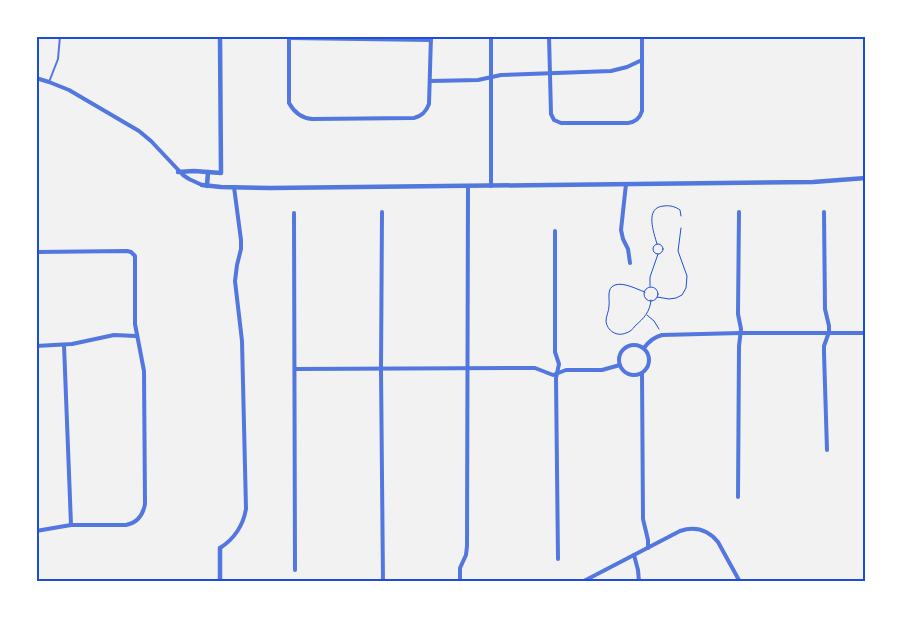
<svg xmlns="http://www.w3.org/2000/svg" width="902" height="618" font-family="'Archivo Narrow',sans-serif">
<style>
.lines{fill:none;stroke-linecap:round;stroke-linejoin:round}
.path{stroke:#1d4ed8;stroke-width:1}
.service{stroke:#5277de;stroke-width:2}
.minor{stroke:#5277de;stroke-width:4}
.tertiary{stroke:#5277de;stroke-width:4.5}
.neatline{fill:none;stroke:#1d4ed8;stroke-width:2}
</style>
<rect width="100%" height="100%" fill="#f2f2f2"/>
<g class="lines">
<g class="path">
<circle cx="658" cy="249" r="5"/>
<path d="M 657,244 C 654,233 644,207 664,206 C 670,205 676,207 680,210 L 681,216"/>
<path d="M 650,286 L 650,277 L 658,254"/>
<circle cx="651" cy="294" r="7"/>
<path d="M 645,292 C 636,289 624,282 615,285 C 606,288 610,299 609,306 C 609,311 606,316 606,321 C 607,331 617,337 626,333 C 630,332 633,329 635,326 C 644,318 650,312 651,300"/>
<path d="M 657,297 L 669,299 L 676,298 L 682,295 L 686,288 L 687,276 L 678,251 L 681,228"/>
<path d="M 647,315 L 654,321 L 659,329"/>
</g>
<path class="service" d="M 49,82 L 58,59 L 60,36"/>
<g class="minor">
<path d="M 289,36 L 289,103 C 294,112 301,118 312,119 L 414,118 C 422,116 426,112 429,104 L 431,36"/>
<path d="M 549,36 L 551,114 L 554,120 L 561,123 L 628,123 C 636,122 640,118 642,111 L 642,36"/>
<path d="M 289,38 L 431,40"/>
<path d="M 36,78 L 49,82 L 69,90 L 139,131 L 151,141 L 183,175 L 189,179 L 202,185"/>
<path d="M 430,81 L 478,80 L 501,75 L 611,71 L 627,67 L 642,60"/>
<path d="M 626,184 L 621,230 L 623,239 L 628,249 L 630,263"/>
<path d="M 491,186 L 491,36"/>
<path d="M 382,212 L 381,369 L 383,582"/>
<path d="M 824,212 L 825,309 L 829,326 L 829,332 L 824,346 L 824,353 L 827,450"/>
<path d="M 294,213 L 295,570"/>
<path d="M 555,231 L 555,352 L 559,364 L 556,378 L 558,559"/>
<path d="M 36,252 L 127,251 L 131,252 L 135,256 L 135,324 L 144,371 L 145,504 C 143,515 137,523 126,525 L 71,525 L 36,531"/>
<circle cx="634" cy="360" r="15"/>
<path d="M 64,345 L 71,525"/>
<path d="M 36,346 L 72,344 L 114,335 L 136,336"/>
<path d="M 644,348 C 649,341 654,337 662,335 L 741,333 L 866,333"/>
<path d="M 295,369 L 535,368 L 553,375 L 566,370 L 602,370 L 620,365"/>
<path d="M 642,373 L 643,519 L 648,540 L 648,548"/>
<path d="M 738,497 L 739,346 L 741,329 L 738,314 L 739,212"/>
<path d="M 220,548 C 234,539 243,526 246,509 L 242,341 L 235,281 L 237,265 L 241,249 L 241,240 L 234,187"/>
<path d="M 634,555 L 638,570 L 639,582"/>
<path d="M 460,582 L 460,568 L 466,555 L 467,546 L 468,186"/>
<path d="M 582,582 L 680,531 C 695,526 708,530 718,542 L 740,582"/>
</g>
<g class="tertiary">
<path d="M 178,172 L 194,171 L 221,173 L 220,36"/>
<path d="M 202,185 L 221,187 L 271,188 L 813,182 L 866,178"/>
<path d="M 207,186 L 208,172"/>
<path d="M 220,548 L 220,582"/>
</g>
</g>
<rect width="902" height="618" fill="none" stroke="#ffffff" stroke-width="75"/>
<rect x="38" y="38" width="826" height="542" class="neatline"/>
</svg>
